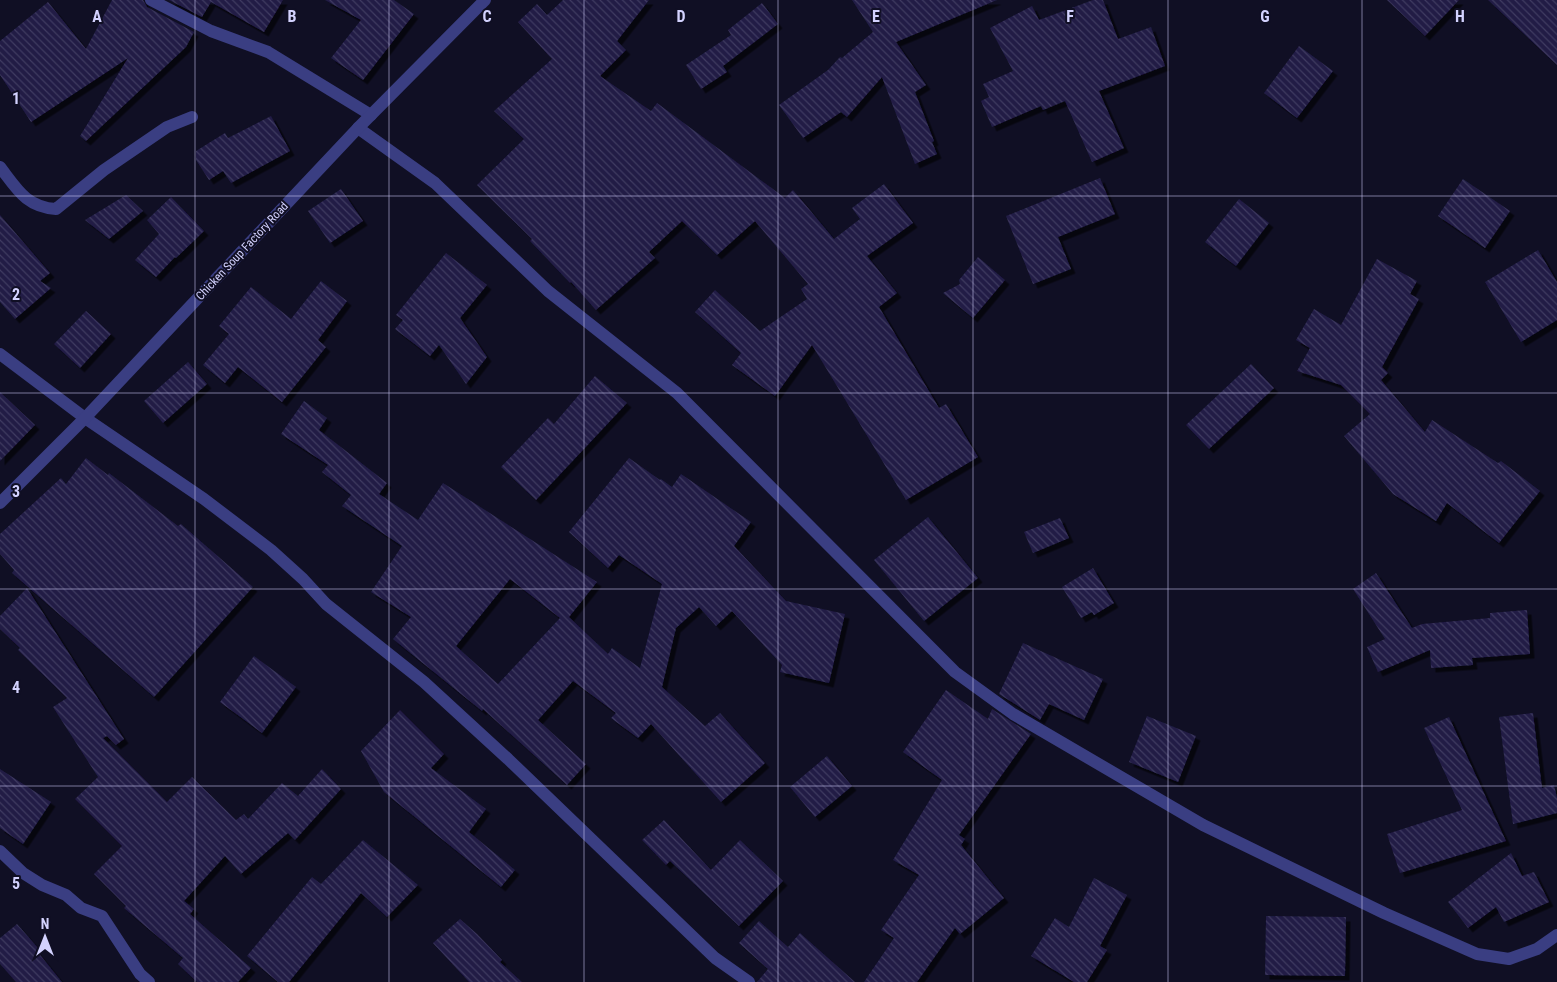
<svg xmlns="http://www.w3.org/2000/svg" width="1557" height="982" font-family="'Roboto Condensed',sans-serif">
<style>
.building{fill:url(#building-back-hatch);fill-rule:evenodd;filter:url(#shadow)}
.lines{fill:none;stroke-linecap:round;stroke-linejoin:round}
.minor{stroke:#3a3e82;stroke-width:12}
.grid{fill:none;stroke:#d3d2fe;stroke-width:1;stroke-opacity:0.55}
.labels{text-anchor:middle;stroke-width:4;stroke-linejoin:round;paint-order:stroke}
.street-label{font-size:12px;fill:#d3d2fe;stroke:#100f24}
.grid-label{font-size:16px;text-anchor:middle;font-weight:bold;fill:#d3d2fe;stroke:#100f24;stroke-width:4;stroke-linejoin:round;paint-order:stroke}
</style>
<defs>
<pattern id="building-back-hatch" width="6" height="6" patternUnits="userSpaceOnUse" patternTransform="scale(1.25)"><rect width="6" height="6" fill="#201b45"/><path d="M-1 5l2 2M0 0l6 6M5-1l2 2" fill="none" stroke="#403b61"/></pattern>
<filter id="shadow"><feDropShadow dx="4.5" dy="4.5" stdDeviation="0" flood-color="#0009"/></filter>
</defs>
<rect width="100%" height="100%" fill="#100f24"/>
<g class="building">
<path d="M 112,0 L 143,0 L 147,7 L 194,32 L 186,47 L 86,141 L 80,136 L 128,58 L 31,122 L 0,75 L 0,41 L 48,2 L 86,49 Z"/>
<path d="M 169,0 L 283,0 L 264,32 L 211,2 L 202,17 Z"/>
<path d="M 325,0 L 394,0 L 414,14 L 363,80 L 331,58 L 361,20 Z"/>
<path d="M 563,0 L 649,0 L 617,41 L 626,50 L 600,76 L 651,111 L 657,103 L 785,198 L 793,190 L 834,239 L 860,219 L 852,208 L 884,184 L 913,223 L 867,256 L 897,293 L 879,307 L 939,408 L 946,404 L 978,457 L 906,500 L 812,345 L 775,396 L 732,365 L 741,353 L 695,312 L 715,290 L 760,331 L 807,299 L 801,289 L 808,284 L 755,221 L 717,255 L 682,221 L 649,252 L 655,258 L 596,310 L 571,282 L 570,283 L 530,241 L 532,239 L 477,185 L 524,139 L 494,111 L 552,59 L 518,22 L 537,4 L 547,15 Z"/>
<path d="M 852,0 L 997,0 L 896,42 L 926,85 L 915,92 L 934,141 L 932,142 L 937,154 L 915,164 L 882,77 L 847,117 L 841,112 L 803,138 L 779,105 L 828,70 L 840,57 L 842,58 L 873,32 Z"/>
<path d="M 1093,0 L 1103,0 L 1118,39 L 1151,27 L 1165,66 L 1099,91 L 1124,148 L 1092,162 L 1065,101 L 1043,110 L 1041,106 L 992,127 L 981,101 L 989,97 L 983,84 L 1013,71 L 990,28 L 1032,6 L 1039,20 Z"/>
<path d="M 1387,0 L 1459,0 L 1425,36 Z"/>
<path d="M 1488,0 L 1557,0 L 1557,65 Z"/>
<path d="M 762,3 L 778,24 L 723,66 L 727,72 L 701,89 L 686,65 L 731,35 L 728,30 Z"/>
<path d="M 1299,46 L 1333,71 L 1297,118 L 1264,93 Z"/>
<path d="M 271,116 L 290,151 L 231,183 L 223,171 L 209,180 L 196,160 L 196,151 L 225,133 L 228,138 Z"/>
<path d="M 1100,178 L 1115,214 L 1058,237 L 1071,269 L 1033,284 L 1006,216 Z"/>
<path d="M 1463,179 L 1510,211 L 1485,248 L 1438,216 Z"/>
<path d="M 341,189 L 363,221 L 330,243 L 308,211 Z"/>
<path d="M 126,195 L 143,211 L 109,239 L 85,220 Z"/>
<path d="M 171,197 L 204,231 L 176,258 L 175,257 L 156,277 L 135,260 L 159,234 L 147,220 Z"/>
<path d="M 1239,199 L 1269,223 L 1236,266 L 1205,242 Z"/>
<path d="M 0,215 L 50,273 L 40,281 L 51,288 L 15,319 L 0,302 Z"/>
<path d="M 1538,250 L 1557,282 L 1557,320 L 1521,342 L 1485,282 Z"/>
<path d="M 446,253 L 487,285 L 460,318 L 487,357 L 466,384 L 439,345 L 430,356 L 395,329 L 403,320 L 396,315 Z"/>
<path d="M 978,257 L 1005,280 L 973,318 L 943,293 L 960,284 L 959,280 Z"/>
<path d="M 1377,259 L 1417,281 L 1410,294 L 1419,299 L 1382,367 L 1388,373 L 1381,380 L 1425,432 L 1432,420 L 1498,463 L 1501,461 L 1540,491 L 1499,543 L 1447,503 L 1436,521 L 1393,494 L 1344,436 L 1370,414 L 1341,385 L 1297,371 L 1310,348 L 1296,340 L 1314,309 L 1341,325 Z"/>
<path d="M 321,281 L 347,301 L 318,340 L 326,347 L 282,402 L 238,367 L 225,383 L 203,365 L 229,334 L 219,326 L 251,287 L 291,319 Z"/>
<path d="M 86,311 L 111,334 L 80,368 L 54,344 Z"/>
<path d="M 188,362 L 207,384 L 163,423 L 144,401 Z"/>
<path d="M 1251,364 L 1274,388 L 1209,449 L 1186,425 Z"/>
<path d="M 595,376 L 627,403 L 536,500 L 501,467 L 548,418 L 554,424 Z"/>
<path d="M 0,392 L 35,425 L 0,461 Z"/>
<path d="M 304,401 L 327,418 L 319,430 L 387,483 L 379,494 L 418,520 L 443,483 L 597,582 L 569,617 L 608,654 L 612,648 L 640,668 L 662,584 L 619,555 L 608,568 L 569,532 L 629,458 L 660,480 L 661,479 L 672,487 L 681,474 L 751,522 L 734,546 L 786,601 L 845,614 L 829,683 L 780,672 L 782,665 L 732,611 L 716,626 L 699,607 L 676,628 L 662,687 L 705,726 L 720,713 L 765,763 L 721,802 L 651,724 L 638,738 L 611,718 L 616,713 L 573,681 L 538,720 L 586,764 L 567,785 L 483,709 L 482,711 L 393,639 L 411,617 L 371,592 L 402,546 L 342,506 L 351,495 L 322,472 L 328,465 L 281,434 ZM 510,579 L 560,618 L 498,684 L 456,646 Z"/>
<path d="M 86,458 L 108,475 L 109,473 L 178,526 L 181,524 L 253,587 L 154,697 L 12,573 L 14,570 L 0,554 L 0,534 L 61,478 L 66,484 Z"/>
<path d="M 928,517 L 978,578 L 924,621 L 874,560 Z"/>
<path d="M 1060,518 L 1069,538 L 1033,553 L 1024,532 Z"/>
<path d="M 1093,568 L 1114,603 L 1094,615 L 1092,612 L 1081,618 L 1062,587 Z"/>
<path d="M 1376,573 L 1412,628 L 1422,624 L 1490,618 L 1490,613 L 1527,610 L 1530,654 L 1472,658 L 1473,665 L 1431,668 L 1430,650 L 1378,672 L 1367,647 L 1385,639 L 1353,589 Z"/>
<path d="M 27,588 L 124,739 L 116,745 L 107,736 L 103,738 L 167,802 L 192,777 L 236,820 L 244,814 L 248,819 L 282,783 L 298,796 L 322,769 L 341,789 L 295,840 L 288,833 L 241,874 L 225,856 L 184,901 L 194,909 L 190,914 L 251,968 L 238,982 L 197,982 L 178,964 L 183,958 L 124,908 L 126,906 L 94,874 L 122,846 L 75,799 L 98,777 L 53,707 L 67,698 L 18,650 L 20,648 L 0,629 L 0,616 Z"/>
<path d="M 1023,643 L 1103,679 L 1084,720 L 1049,704 L 1040,720 L 999,694 Z"/>
<path d="M 254,656 L 296,687 L 262,733 L 220,702 Z"/>
<path d="M 946,690 L 988,719 L 992,709 L 1031,734 L 959,835 L 965,839 L 961,845 L 1004,898 L 960,934 L 955,928 L 917,982 L 864,982 L 894,938 L 881,930 L 919,875 L 893,860 L 942,780 L 903,752 Z"/>
<path d="M 400,710 L 444,754 L 431,768 L 486,809 L 469,832 L 515,870 L 501,887 L 384,792 L 361,751 Z"/>
<path d="M 1533,713 L 1542,788 L 1554,785 L 1557,798 L 1557,813 L 1513,824 L 1499,717 Z"/>
<path d="M 1147,716 L 1196,736 L 1178,782 L 1129,762 Z"/>
<path d="M 1449,717 L 1506,841 L 1400,873 L 1387,834 L 1462,810 L 1424,728 Z"/>
<path d="M 827,756 L 852,786 L 815,817 L 790,787 Z"/>
<path d="M 0,769 L 51,802 L 23,844 L 0,828 Z"/>
<path d="M 664,820 L 711,870 L 740,840 L 783,881 L 739,926 L 670,861 L 666,865 L 642,840 Z"/>
<path d="M 363,840 L 418,885 L 387,917 L 361,893 L 289,982 L 278,982 L 247,956 L 312,877 L 321,884 Z"/>
<path d="M 1511,853 L 1522,876 L 1534,872 L 1549,902 L 1504,922 L 1496,907 L 1468,928 L 1448,902 Z"/>
<path d="M 1094,878 L 1127,895 L 1100,946 L 1107,950 L 1087,982 L 1074,982 L 1031,956 L 1055,918 L 1069,927 Z"/>
<path d="M 1266,916 L 1346,917 L 1345,976 L 1265,975 Z"/>
<path d="M 460,919 L 477,934 L 502,960 L 500,962 L 522,982 L 469,982 L 433,943 Z"/>
<path d="M 759,921 L 788,947 L 800,933 L 855,982 L 757,982 L 768,969 L 739,943 Z"/>
<path d="M 17,924 L 38,948 L 36,950 L 62,982 L 16,982 L 0,964 L 0,938 Z"/>
</g>
<g class="lines">
<g class="minor">
<path d="M 151,0 L 211,31 L 268,52 L 371,115"/>
<path d="M 358,128 L 435,183 L 548,291 L 677,393 L 955,672 L 1013,714 L 1203,825 L 1384,913 L 1477,954 L 1509,959 L 1537,949 L 1557,935"/>
<path d="M 0,167 C 17,189 26,207 56,209 L 104,170 L 167,127 L 192,117"/>
<path d="M 0,354 L 85,418 L 204,499 L 271,550 L 303,579 L 326,604 L 424,682 L 508,759 L 715,958 L 749,982"/>
<path d="M 0,503 L 85,418 L 358,128 L 485,0"/>
<path d="M 0,851 L 23,873 L 42,885 L 66,895 L 81,908 L 102,916 L 140,974 L 149,982"/>
</g>
</g>
<path class="grid" d="M 195,0 L 195,982M 389,0 L 389,982M 584,0 L 584,982M 778,0 L 778,982M 973,0 L 973,982M 1168,0 L 1168,982M 1362,0 L 1362,982M 0,196 L 1557,196M 0,393 L 1557,393M 0,589 L 1557,589M 0,786 L 1557,786"/>
<g class="labels">
<g class="street-label">
<text transform="translate(242 251) rotate(-47)" y="4">Chicken Soup Factory Road</text>
</g>
</g>
<g class="grid-label">
<text x="97" y="22">A</text>
<text x="292" y="22">B</text>
<text x="487" y="22">C</text>
<text x="681" y="22">D</text>
<text x="876" y="22">E</text>
<text x="1070" y="22">F</text>
<text x="1265" y="22">G</text>
<text x="1460" y="22">H</text>
<text x="16" y="104">1</text>
<text x="16" y="300">2</text>
<text x="16" y="497">3</text>
<text x="16" y="693">4</text>
<text x="16" y="889">5</text>
</g>
<g transform="translate(45 937)" stroke="#100f24" stroke-width="4" paint-order="stroke">
<path d="M0-4L9 19L0 12L-9 19Z" fill="#d3d2fe"/>
<text y="-8" font-size="14" font-weight="bold" text-anchor="middle" fill="#d3d2fe">N</text>
</g>
</svg>
